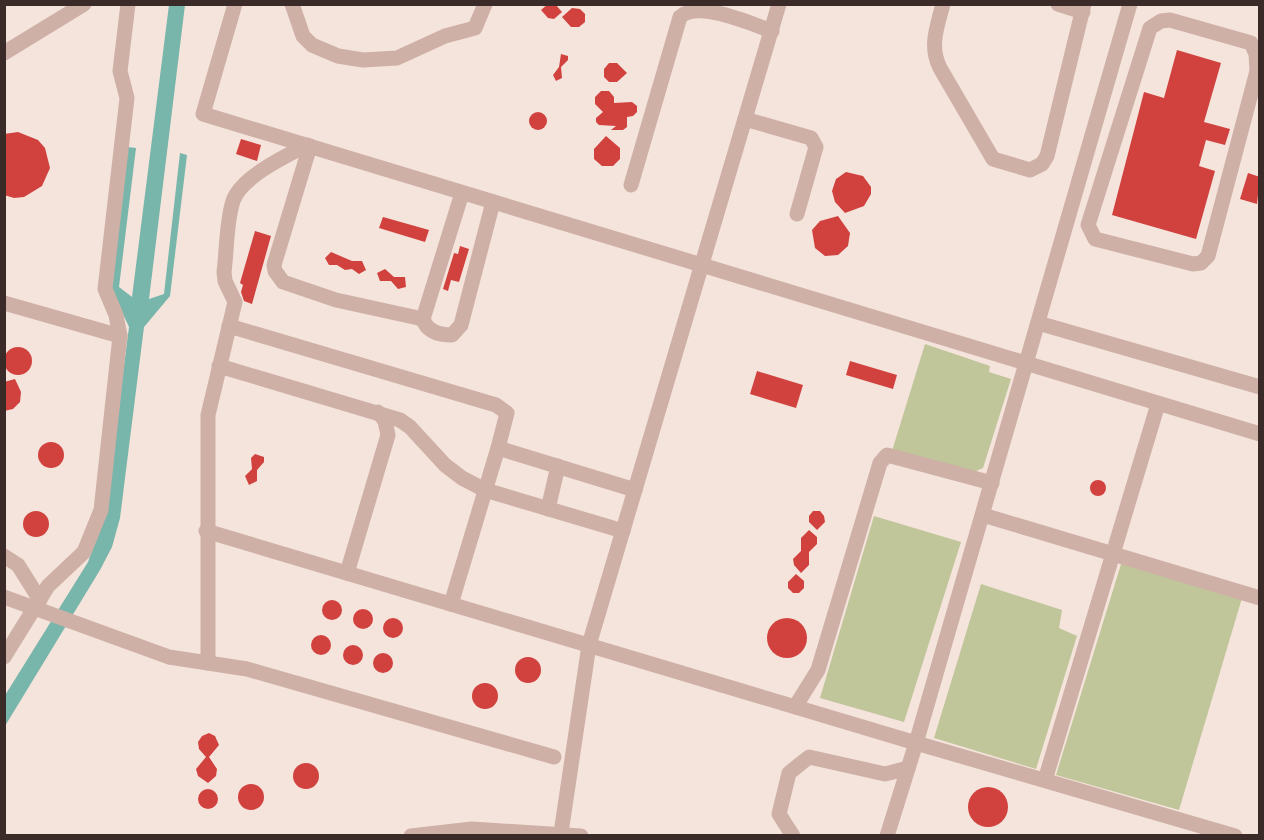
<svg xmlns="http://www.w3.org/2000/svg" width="1264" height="840" font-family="Arial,sans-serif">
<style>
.green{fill:#c0c59a}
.water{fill:#78b5aa}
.building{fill:#d1413e}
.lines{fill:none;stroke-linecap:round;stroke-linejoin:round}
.minor{stroke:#ceb0a7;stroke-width:15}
</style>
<rect width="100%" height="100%" fill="#f5e4dc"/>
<g class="green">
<path d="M 925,344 L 990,366 L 989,372 L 1011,379 L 983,468 L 969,474 L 892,451 Z"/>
<path d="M 874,516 L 961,542 L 904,722 L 820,698 Z"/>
<path d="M 1122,561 L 1242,598 L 1179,810 L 1056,775 Z"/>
<path d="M 981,584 L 1062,610 L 1059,628 L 1077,636 L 1036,769 L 934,738 Z"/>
</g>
<path class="water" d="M 169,5 L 185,5 L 149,299 L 164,294 L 180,153 L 187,155 L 170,296 L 144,327 L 120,518 L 112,547 L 100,570 L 5,726 L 4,697 L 88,562 L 105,515 L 129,327 L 111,288 L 128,147 L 136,148 L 119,287 L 132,297 Z"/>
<g class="building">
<path d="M 548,4 L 555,4 L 562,12 L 554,19 L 548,18 L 541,10 Z"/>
<path d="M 572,8 L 580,9 L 585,14 L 585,22 L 579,27 L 571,27 L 562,17 Z"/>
<path d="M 1177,50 L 1221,63 L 1204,122 L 1230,129 L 1225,145 L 1206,140 L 1199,166 L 1215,171 L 1196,239 L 1112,215 L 1144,92 L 1164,98 Z"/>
<path d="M 561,54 L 568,56 L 568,60 L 561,67 L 562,78 L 556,81 L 553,75 L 559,67 Z"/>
<path d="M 609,63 L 617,63 L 627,73 L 617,82 L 609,82 L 604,77 L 604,69 Z"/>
<path d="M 601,91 L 609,91 L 614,97 L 614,103 L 632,102 L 637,106 L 637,112 L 633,116 L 627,117 L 627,127 L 623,130 L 611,130 L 616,126 L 599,125 L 596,122 L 596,118 L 603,112 L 595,104 L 595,97 Z"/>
<circle cx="538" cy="121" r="9"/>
<path d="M 18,132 L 38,140 L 45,148 L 50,168 L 42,186 L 24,197 L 14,198 L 4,195 L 4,134 Z"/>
<path d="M 606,136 L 620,148 L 620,159 L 613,166 L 602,166 L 594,159 L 594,149 Z"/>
<path d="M 241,139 L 261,145 L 257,161 L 236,154 Z"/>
<path d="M 846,172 L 863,176 L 871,187 L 871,194 L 864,206 L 845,213 L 835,202 L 832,191 L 836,179 Z"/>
<path d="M 1248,173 L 1260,177 L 1257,204 L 1240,199 Z"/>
<path d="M 838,216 L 850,233 L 848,246 L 838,255 L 825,256 L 815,248 L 812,230 L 820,221 Z"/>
<path d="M 383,217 L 429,230 L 425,242 L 379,228 Z"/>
<path d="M 255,231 L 271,236 L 252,304 L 244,301 L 241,292 L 243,285 L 240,283 Z"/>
<path d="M 460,246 L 469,249 L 459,282 L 451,280 L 448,291 L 443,289 L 454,253 L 458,254 Z"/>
<path d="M 331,252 L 352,261 L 362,261 L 366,270 L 359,274 L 352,269 L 345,270 L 337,265 L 329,265 L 325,258 Z"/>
<path d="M 385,269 L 394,277 L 405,277 L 406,287 L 398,289 L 391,281 L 380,281 L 377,273 Z"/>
<circle cx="18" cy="361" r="14"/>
<path d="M 850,361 L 897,375 L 893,389 L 846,375 Z"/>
<path d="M 757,371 L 803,385 L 796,408 L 750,394 Z"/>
<path d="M 15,379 L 21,392 L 20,402 L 13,409 L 4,411 L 4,382 Z"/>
<circle cx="51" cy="455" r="13"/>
<path d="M 255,454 L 264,457 L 264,462 L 257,470 L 257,481 L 249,485 L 245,476 L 252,469 L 251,458 Z"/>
<circle cx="1098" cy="488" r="8"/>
<path d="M 813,511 L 820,511 L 824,516 L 825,522 L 817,530 L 809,522 L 809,516 Z"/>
<circle cx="36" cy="524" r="13"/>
<path d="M 809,530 L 817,537 L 817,544 L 809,552 L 809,565 L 801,573 L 794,565 L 793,559 L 801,551 L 801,538 Z"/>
<path d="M 796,574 L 804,581 L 804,588 L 799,593 L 793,593 L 788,588 L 788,582 Z"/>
<circle cx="332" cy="610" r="10"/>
<circle cx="363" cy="619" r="10"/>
<circle cx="787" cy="638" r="20"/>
<circle cx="393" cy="628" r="10"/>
<circle cx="321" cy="645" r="10"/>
<circle cx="353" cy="655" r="10"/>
<circle cx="383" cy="663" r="10"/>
<circle cx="528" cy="670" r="13"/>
<circle cx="485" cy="696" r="13"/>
<path d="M 209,733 L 215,736 L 219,745 L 209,757 L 217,769 L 216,776 L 208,783 L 198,776 L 196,769 L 206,757 L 199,749 L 198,742 L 202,736 Z"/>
<circle cx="306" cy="776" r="13"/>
<circle cx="251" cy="797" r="13"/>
<circle cx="988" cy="807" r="20"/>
<circle cx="208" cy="799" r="10"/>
</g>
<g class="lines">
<g class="minor">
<path d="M 235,4 L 203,114 L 1260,434"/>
<path d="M 292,4 L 303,36 L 312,45 L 338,56 L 363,60 L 397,58 L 445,36 L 475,28 L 485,4"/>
<path d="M 943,4 C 937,27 929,46 940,68 L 993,159 L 1030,170 L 1042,164 L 1047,156 L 1084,4"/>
<path d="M 1058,4 L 1083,12"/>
<path d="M 1170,20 L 1251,43 L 1256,54 L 1257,71 L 1208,256 L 1201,263 L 1193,264 L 1095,239 L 1088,225 L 1150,28 L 1161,21 Z"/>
<path d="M 4,53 L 84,4"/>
<path d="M 745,119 L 811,138 L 816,147 L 797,214"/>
<path d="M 310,146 L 274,265 L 275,271 L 283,282 L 336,300 L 423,319"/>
<path d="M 631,185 L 680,17 C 698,0 749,23 772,31"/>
<path d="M 462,193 L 423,319 C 427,332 439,335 452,335 L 461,325 L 493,202"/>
<path d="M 4,303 L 120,336"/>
<path d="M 1038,323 L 1260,387"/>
<path d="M 229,326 L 496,405 L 507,413 L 498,448"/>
<path d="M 219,366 L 400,420 L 410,427 L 445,465 L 462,478 L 485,490 L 623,531"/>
<path d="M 548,509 L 558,466"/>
<path d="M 983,515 L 1260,598"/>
<path d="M 206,531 L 916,743 L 1235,836"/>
<path d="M 4,556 L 18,565 L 40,600"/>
<path d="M 347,573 L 388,435 L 385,421 L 378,412"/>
<path d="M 4,597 L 169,657 L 247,669 L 554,757"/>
<path d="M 451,604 L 498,448 L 635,490"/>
<path d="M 4,657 L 48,586 L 84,552 L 101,510 L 120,336 L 116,315 L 105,289 L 127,98 L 120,71 L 128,4"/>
<path d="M 208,663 L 208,415 L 235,302 L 225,281 L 224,272 C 227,250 226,223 233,201 C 241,177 286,156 307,145"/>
<path d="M 795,707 L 818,670 L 880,463 L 887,455 L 992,483"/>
<path d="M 1045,780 L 1158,404"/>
<path d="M 561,833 L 589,645 L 779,4"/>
<path d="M 411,836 L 472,829 L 581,836"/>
<path d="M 793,836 L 779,814 L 789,773 L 809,757 L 885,774 L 908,768"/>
<path d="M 887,836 L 916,743 L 1130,4"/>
</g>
</g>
<rect width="1264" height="840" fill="none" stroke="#3a2a28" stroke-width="12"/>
</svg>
